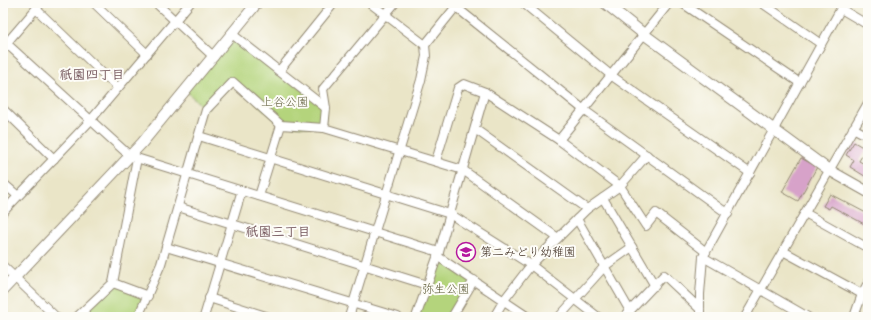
<svg xmlns="http://www.w3.org/2000/svg" width="871" height="320" font-family="'Shantell Sans','Klee One',sans-serif">
<style>
.green{fill:#b4d47c;stroke:#787f4d}
.building{fill:#d7a2c9}
.lines{fill:none;stroke-linecap:round;stroke-linejoin:round}
.minor-casing{stroke:#928872;stroke-width:10}
.tertiary-casing{stroke:#928872;stroke-width:12}
.minor{stroke:#fff;stroke-width:8}
.tertiary{stroke:#fff;stroke-width:10}
.labels{text-anchor:middle;stroke-width:4;stroke-linejoin:round;paint-order:stroke}
.park-label{font-size:12px;fill:#5f5d3a;stroke:#fdfcf7}
.poi-label{font-size:12px;fill:#3b2a1e;stroke:#fdfcf7;text-anchor:start}
.neighbourhood-label{font-size:13px;font-weight:bold;fill:#72545a;stroke:#fdfcf7}
</style>
<rect width="100%" height="100%" fill="#fdfcf7"/>
<filter id="ink" filterUnits="userSpaceOnUse"><feTurbulence type="fractalNoise" baseFrequency=".025" numOctaves="2"/><feDisplacementMap in="SourceGraphic" scale="8" xChannelSelector="R" yChannelSelector="G"/><feConvolveMatrix kernelMatrix="1 2 1 2 8 2 1 2 1" color-interpolation-filters="sRGB"/></filter>
<filter id="wash" filterUnits="userSpaceOnUse"><feTurbulence type="fractalNoise" baseFrequency=".012" numOctaves="4" result="noise"/><feDisplacementMap in="SourceGraphic" scale="16" xChannelSelector="R" yChannelSelector="G"/><feGaussianBlur stdDeviation="0.9" result="paint"/><feColorMatrix in="noise" values="0 0 0 0 0 0 0 0 0 0 0 0 0 0 0 0 0 1.4 0 .05"/><feComposite in="paint" operator="in"/></filter>
<g filter="url(#wash)">
<rect width="100%" height="100%" fill="#eae5c7"/>
<g class="green">
<path d="M 232,34 L 326,108 L 324,128 L 281,125 L 233,82 L 206,110 L 186,91 Z"/>
<path d="M 437,256 L 474,280 L 452,317 L 416,317 Z"/>
<path d="M 113,283 L 148,296 L 138,317 L 77,317 Z"/>
</g>
<g id="blocks">
<g class="building">
<path d="M 854,142 L 866,149 L 859,161 L 868,166 L 868,178 L 850,167 L 854,160 L 846,155 Z"/>
<path d="M 801,158 L 817,167 L 798,201 L 782,192 Z"/>
<path d="M 830,194 L 868,214 L 868,226 L 831,206 L 829,209 L 823,206 Z"/>
</g>
</g>
</g>
<g filter="url(#ink)">
<use href="#blocks" fill-opacity="0" stroke="#928872" stroke-width="1"/>
<g class="lines">
<g class="minor-casing">
<g id="minor">
<path d="M 94,3 L 147,54"/>
<path d="M 156,3 L 214,57"/>
<path d="M 523,3 L 612,76 L 750,173"/>
<path d="M 682,3 L 800,83"/>
<path d="M 762,3 L 821,44"/>
<path d="M 456,7 L 584,110 L 728,214"/>
<path d="M 36,9 L 118,88"/>
<path d="M 841,9 L 868,25"/>
<path d="M 232,34 L 326,108"/>
<path d="M 6,43 L 130,156 L 439,252"/>
<path d="M 425,45 L 458,4"/>
<path d="M 4,46 L 41,3"/>
<path d="M 279,71 L 334,3"/>
<path d="M 3,109 L 54,159"/>
<path d="M 324,128 L 326,108 L 323,89 L 395,3"/>
<path d="M 853,128 L 868,136"/>
<path d="M 475,129 L 587,209"/>
<path d="M 199,136 L 450,214 L 531,265 L 598,317"/>
<path d="M 559,140 L 669,3"/>
<path d="M 436,161 L 458,88 L 464,84 L 485,92 L 559,140 L 620,186 L 646,226 L 656,213 L 706,252"/>
<path d="M 3,183 L 18,196"/>
<path d="M 259,196 L 281,125"/>
<path d="M 603,198 L 655,286"/>
<path d="M 178,207 L 427,285"/>
<path d="M 3,212 L 90,121 L 190,3"/>
<path d="M 805,213 L 868,248"/>
<path d="M 577,219 L 630,311"/>
<path d="M 166,247 L 398,317"/>
<path d="M 783,251 L 862,294"/>
<path d="M 437,256 L 528,317"/>
<path d="M 703,257 L 808,317"/>
<path d="M 3,266 L 56,317"/>
<path d="M 113,283 L 148,296"/>
<path d="M 209,298 L 269,317"/>
<path d="M 77,317 L 113,283 L 137,158"/>
<path d="M 138,317 L 161,264 L 206,110 L 233,82 L 281,125 L 324,128 L 463,170 L 558,238"/>
<path d="M 204,317 L 242,190"/>
<path d="M 349,317 L 421,80 L 426,56 L 425,45 L 370,3"/>
<path d="M 416,317 L 439,252 L 485,92"/>
<path d="M 452,317 L 474,280"/>
<path d="M 494,317 L 504,300 L 531,265 L 587,209 L 620,186 L 647,155"/>
<path d="M 559,317 L 605,266 L 632,247"/>
<path d="M 624,317 L 664,275 L 700,309"/>
<path d="M 700,317 L 700,294 L 703,257 L 844,3"/>
<path d="M 745,317 L 868,103"/>
<path d="M 854,317 L 862,294 L 868,283"/>
</g>
</g>
<g class="tertiary-casing">
<g id="tertiary">
<path d="M 605,3 L 645,35 L 829,170 L 868,192"/>
<path d="M 3,41 L 6,43"/>
<path d="M 3,290 L 142,143 L 257,3"/>
</g>
</g>
<use href="#minor" class="minor"/>
<use href="#tertiary" class="tertiary"/>
</g>
</g>
<defs>
<g id="school-ring" transform="scale(1)"><circle r="9.5" fill="#fdfcf7" stroke="#b5179e" stroke-width="1.5"/><path d="M0-5L7-2L0 1L-7-2ZM-4 1L0 2.5L4 1V4Q0 6-4 4Z" fill="#b5179e"/></g>
</defs>
<g fill-rule="evenodd">
<use href="#school-ring" x="466" y="252"/>
</g>
<g class="labels">
<g class="park-label">
<text x="285" y="106">上谷公園</text>
<text x="446" y="293">弥生公園</text>
</g>
<g class="poi-label">
<text x="480" y="256">第二みどり幼稚園</text>
</g>
<g class="neighbourhood-label">
<text x="92" y="79">祇園四丁目</text>
<text x="278" y="236">祇園三丁目</text>
</g>
</g>
<rect width="871" height="320" fill="none" stroke="#fdfcf7" stroke-width="16"/>
</svg>
